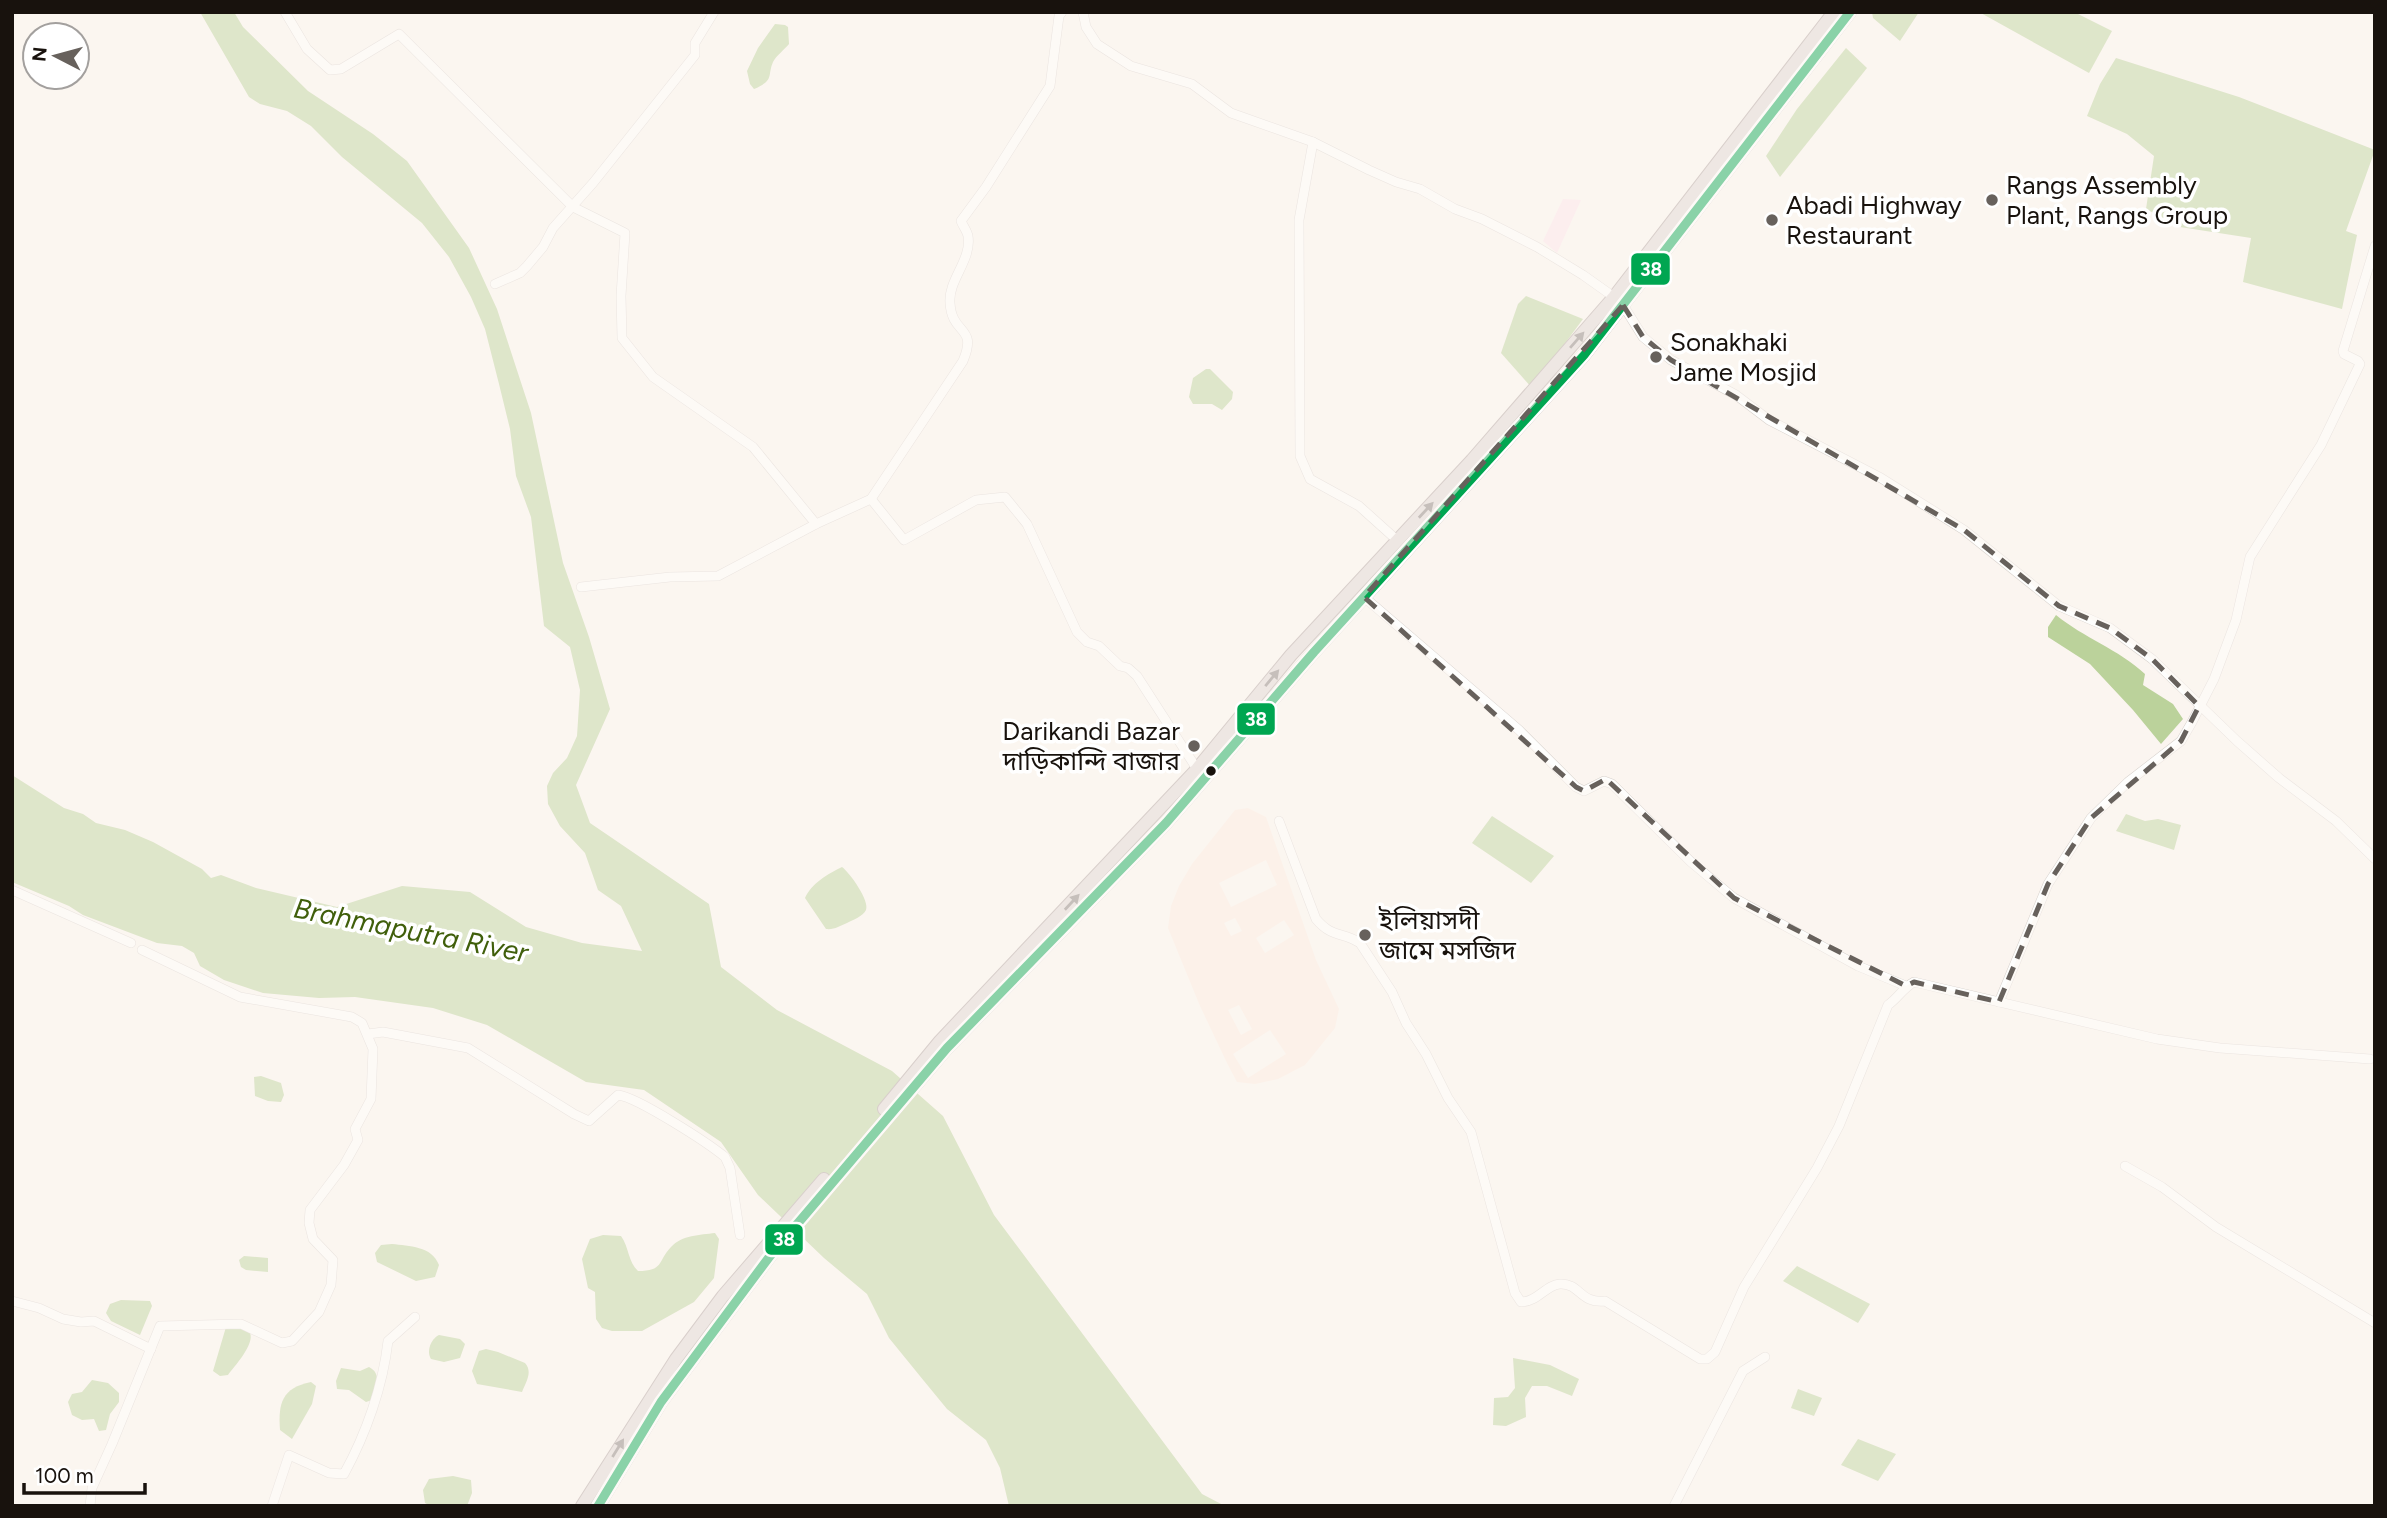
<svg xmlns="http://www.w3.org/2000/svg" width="2387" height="1518" font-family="Figtree,'Noto Sans Bengali',sans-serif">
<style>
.built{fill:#fcece0;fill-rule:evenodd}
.green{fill:#fde4ec}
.water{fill:#bbd29b}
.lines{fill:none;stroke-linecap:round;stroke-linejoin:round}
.minor-casing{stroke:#d7d1cc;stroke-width:10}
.highway-casing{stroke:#aea19e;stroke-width:14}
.minor{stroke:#fefefd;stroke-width:9}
.highway{stroke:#ded4d3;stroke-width:12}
.bus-1-casing{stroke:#fff;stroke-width:14}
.bus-1{stroke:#00a651;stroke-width:9}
.oneway{fill:#857d7a}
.marked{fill:none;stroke:#67615c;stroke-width:5;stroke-dasharray:14 9;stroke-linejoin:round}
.poi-dot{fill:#67615c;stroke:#fff;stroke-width:2.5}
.bus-dot{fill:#18120d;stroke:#fff;stroke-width:2.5}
.labels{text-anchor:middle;stroke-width:7;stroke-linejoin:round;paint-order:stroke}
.poi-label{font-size:26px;fill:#18120d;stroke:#fff;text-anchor:start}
.water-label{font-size:28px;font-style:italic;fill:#405f0b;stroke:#fff}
.line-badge{stroke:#fff;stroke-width:2.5}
.badge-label{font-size:19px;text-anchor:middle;font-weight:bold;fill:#fff}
</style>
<rect width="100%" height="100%" fill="#fbf5f0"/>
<path class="built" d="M 1248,808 L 1266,817 L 1316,960 L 1339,1009 L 1335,1028 L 1305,1065 L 1278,1079 L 1255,1084 L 1237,1082 L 1228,1065 L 1200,1006 L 1168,928 L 1171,906 L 1179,886 L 1192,864 L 1235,810 ZM 1266,860 L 1277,885 L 1231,907 L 1219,883 ZM 1235,918 L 1242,931 L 1231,936 L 1224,923 ZM 1284,920 L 1294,935 L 1265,953 L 1256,938 ZM 1239,1005 L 1252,1029 L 1241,1035 L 1228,1010 ZM 1270,1030 L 1286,1054 L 1248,1078 L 1233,1054 Z"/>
<path class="green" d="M 1563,199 L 1581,200 L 1557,253 L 1543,241 Z"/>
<g class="water">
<path d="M 200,12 L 234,12 L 243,27 L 308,91 L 373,134 L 407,161 L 469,248 L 497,309 L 531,413 L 563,563 L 589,637 L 610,709 L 576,785 L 590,823 L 709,904 L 721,967 L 777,1010 L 892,1071 L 943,1116 L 994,1215 L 1202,1494 L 1225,1506 L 1009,1506 L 1000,1468 L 986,1440 L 947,1409 L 924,1381 L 889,1338 L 867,1294 L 824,1258 L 758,1195 L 721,1142 L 644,1090 L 586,1082 L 487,1025 L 433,1008 L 355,997 L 319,998 L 263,993 L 224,980 L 200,966 L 194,953 L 182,946 L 157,943 L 83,915 L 69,906 L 12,882 L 12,775 L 64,808 L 83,814 L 96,823 L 125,830 L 153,842 L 202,869 L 211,878 L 221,875 L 256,888 L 337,907 L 402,886 L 470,892 L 526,927 L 582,943 L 642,951 L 621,906 L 598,890 L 585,853 L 560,826 L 548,804 L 547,786 L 553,773 L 567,758 L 577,736 L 580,690 L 570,647 L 544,626 L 531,517 L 516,476 L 510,429 L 499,384 L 485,329 L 471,297 L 449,257 L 422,223 L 342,157 L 311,126 L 287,111 L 260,104 L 249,97 Z"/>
<path d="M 1872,12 L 1919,12 L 1900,41 L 1873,18 Z"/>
<path d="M 1979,12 L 2074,12 L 2112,31 L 2089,73 Z"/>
<path d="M 775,24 L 785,25 L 788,27 L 789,44 C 785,49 776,56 773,62 C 767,76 775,80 754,89 L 750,84 L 747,71 L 758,48 Z"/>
<path d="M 1846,48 L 1867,68 L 1780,177 L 1766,156 L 1797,109 Z"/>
<path d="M 2116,58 L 2239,97 L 2375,150 L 2346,231 L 2357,235 L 2342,309 L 2243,282 L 2251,238 L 2180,227 L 2146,209 L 2154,156 L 2127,134 L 2087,116 L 2100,84 Z"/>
<path d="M 1526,296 L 1583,319 L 1532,388 L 1501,353 L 1518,304 Z"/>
<path d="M 1206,369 L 1210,369 L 1233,392 L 1232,399 L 1222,410 L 1212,404 L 1193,404 L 1189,397 L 1193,378 Z"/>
<path d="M 2056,615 C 2084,638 2118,649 2145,674 L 2143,685 L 2173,704 L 2183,719 L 2161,744 L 2133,710 L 2090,664 L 2048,637 L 2048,627 Z"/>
<path d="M 2126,814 L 2145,821 L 2158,819 L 2181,825 L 2174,850 L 2116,831 Z"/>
<path d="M 1492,816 L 1554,856 L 1531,883 L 1472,843 Z"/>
<path d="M 842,867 C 850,873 870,901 866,910 C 863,916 853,920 847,923 C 840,926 834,930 826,929 L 805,898 C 811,884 829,873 842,867 Z"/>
<path d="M 261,1076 L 281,1083 L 284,1095 L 281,1102 L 268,1101 L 255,1096 L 254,1077 Z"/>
<path d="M 715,1233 L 719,1239 L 714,1278 L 694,1302 L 642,1331 L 612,1331 L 602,1328 L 596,1319 L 595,1292 L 588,1288 L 582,1259 L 590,1239 L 603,1235 L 621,1236 C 629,1247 628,1262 638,1271 C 664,1271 657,1262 671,1247 C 682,1235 700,1235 715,1233 Z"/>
<path d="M 392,1244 C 409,1246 432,1246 439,1265 L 435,1277 L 416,1281 L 377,1262 L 375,1253 L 381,1245 Z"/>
<path d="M 244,1256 L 268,1258 L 268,1272 L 246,1270 L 241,1267 L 239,1260 Z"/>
<path d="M 1797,1266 L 1870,1304 L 1858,1323 L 1783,1281 Z"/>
<path d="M 121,1300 L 150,1301 L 152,1306 L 140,1335 L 111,1321 L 106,1313 L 110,1304 Z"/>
<path d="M 233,1326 C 238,1327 247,1328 250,1333 C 255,1344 234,1367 228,1375 L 220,1376 L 213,1371 L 226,1327 Z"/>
<path d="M 439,1335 L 460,1339 L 465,1344 L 460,1358 L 444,1362 L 431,1359 C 426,1351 431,1339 439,1335 Z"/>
<path d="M 486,1349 L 498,1352 L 525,1363 C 533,1372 526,1382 522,1392 L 477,1384 L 472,1371 L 479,1351 Z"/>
<path d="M 1513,1358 L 1550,1365 L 1579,1379 L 1572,1396 L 1547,1386 L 1532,1386 L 1525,1398 L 1526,1417 L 1506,1426 L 1493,1425 L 1494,1398 L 1508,1397 L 1515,1388 Z"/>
<path d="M 369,1367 C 383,1374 375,1388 372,1400 L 366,1402 L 349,1390 L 337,1389 L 336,1381 L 341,1368 L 360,1371 Z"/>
<path d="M 92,1380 L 108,1383 L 119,1393 L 119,1402 L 110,1414 L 106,1430 L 99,1431 L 94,1419 L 82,1420 L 72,1415 L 68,1402 L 72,1394 L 82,1392 Z"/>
<path d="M 311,1382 L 316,1386 L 312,1404 L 292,1439 L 280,1430 C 278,1403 282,1388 311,1382 Z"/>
<path d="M 1798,1389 L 1822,1398 L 1814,1416 L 1791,1408 Z"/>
<path d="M 1858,1439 L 1896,1454 L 1878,1481 L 1841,1465 Z"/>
<path d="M 453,1476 L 471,1480 L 472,1493 L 467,1506 L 431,1506 L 425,1503 L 423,1490 L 429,1479 Z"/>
</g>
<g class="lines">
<g class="minor-casing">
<g id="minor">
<path d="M 285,12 L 307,49 L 330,70 L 341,69 L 399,34 L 573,207 L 625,233 L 621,296 L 622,338 L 653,377 L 753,447 L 816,524"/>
<path d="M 1083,12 L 1086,27 L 1097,44 L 1131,66 L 1192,84 L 1231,113 L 1313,142 L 1369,170 L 1396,182 L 1420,189 L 1455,209 L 1482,219 L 1537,247 L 1583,275 L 1614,297"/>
<path d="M 1313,142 L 1299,220 L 1300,456 L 1310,479 L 1359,506 L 1398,541"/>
<path d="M 495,284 L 520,273 L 527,266 L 543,247 L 553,228 L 593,183 L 695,55 L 695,43 L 714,12"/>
<path d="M 1623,305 L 1643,337 L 1671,360 L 1736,395 L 1769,420 L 1881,478 L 1964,530 L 2059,606 L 2110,628 L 2152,659 L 2237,741 L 2279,778 L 2336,821 L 2375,859"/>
<path d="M 871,499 L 904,540 L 976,500 L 1005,497 L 1027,524 L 1077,632 L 1087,642 L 1099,646 L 1120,666 L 1128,668 L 1137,676 L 1197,769"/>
<path d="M 581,587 L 670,577 L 718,576 L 816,524 L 871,499 L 963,361 C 978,325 952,336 950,303 C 948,280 972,260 968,236 C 967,231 963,226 961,221 L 986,187 L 1050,86 L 1059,16 L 1062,12"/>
<path d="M 1364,597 L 1519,730 L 1576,787 L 1584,791 L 1604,781 L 1612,784 L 1691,862 L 1734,898 L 1858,966 L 1906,986"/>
<path d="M 1279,821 L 1316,919 C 1333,939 1342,931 1360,943 L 1392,992 L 1406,1023 L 1426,1054 L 1448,1098 L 1471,1132 L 1515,1293 L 1521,1302 C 1537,1302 1546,1285 1560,1284 C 1580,1283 1580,1304 1605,1301 L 1700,1359 L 1707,1359 L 1715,1352 L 1744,1287 L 1817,1168 L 1839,1126 L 1888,1005 C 1898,998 1903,988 1914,982 L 2157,1039 L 2220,1048 L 2370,1059"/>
<path d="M 12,890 L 131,943"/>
<path d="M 1999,1002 L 2048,884 L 2091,818 L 2128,782 L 2181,741 L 2192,722 L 2214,679 L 2236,620 L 2250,557 L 2321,445 L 2360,364 L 2358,361 L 2344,354 L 2343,351 L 2375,246"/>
<path d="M 368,1034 L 383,1032 L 468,1048 L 574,1114 L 589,1121 L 618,1095 C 637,1097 708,1143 725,1157 L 730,1168 L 740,1235"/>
<path d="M 2125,1166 L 2162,1187 L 2216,1227 L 2375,1323"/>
<path d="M 12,1301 L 39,1308 L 63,1319 L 81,1322 L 94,1321 L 151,1349"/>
<path d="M 90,1506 L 92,1488 L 112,1444 L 160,1326 L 241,1324 L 282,1343 L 292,1341 L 319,1312 L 331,1285 L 333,1260 L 313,1239 L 309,1223 L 310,1210 L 344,1165 L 358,1140 L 355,1129 L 371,1099 L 373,1049 L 362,1023 L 352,1017 L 240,997 L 142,950"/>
<path d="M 272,1506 L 289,1455 L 329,1473 L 344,1474 C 366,1434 383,1386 388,1341 L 415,1317"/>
<path d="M 1674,1506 L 1743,1371 L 1765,1357"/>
</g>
</g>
<g class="highway-casing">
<g id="highway">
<path d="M 884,1109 L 940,1041 L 1197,769 L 1291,655 L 1472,460 L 1614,297 L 1834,12"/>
<path d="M 582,1506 L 676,1359 L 723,1296 L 824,1179"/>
<path d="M 598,1506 L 661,1402 L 770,1256 L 947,1048 L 1166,823 L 1314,652 L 1584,355 L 1850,12"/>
</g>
</g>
<use href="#minor" class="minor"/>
<use href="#highway" class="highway"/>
<g class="bus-1-casing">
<path id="bus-1" d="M 598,1506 L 661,1402 L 770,1256 L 947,1048 L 1166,823 L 1314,652 L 1584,355 L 1850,12"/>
</g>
<use href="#bus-1" class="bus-1"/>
</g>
<defs><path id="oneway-solid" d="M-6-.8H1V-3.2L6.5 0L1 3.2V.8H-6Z" transform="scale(1.75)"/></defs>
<g class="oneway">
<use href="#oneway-solid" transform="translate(1577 340) rotate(-49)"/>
<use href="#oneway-solid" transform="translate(1426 510) rotate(-47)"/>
<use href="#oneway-solid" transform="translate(1272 678) rotate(-50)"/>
<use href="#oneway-solid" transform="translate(1072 902) rotate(-47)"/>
<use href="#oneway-solid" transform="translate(618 1448) rotate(-58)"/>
</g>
<path d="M0 0H2387V1518H0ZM 1623,305 L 1643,337 L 1671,360 L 1964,530 L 2059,606 L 2110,628 L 2152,659 L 2199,706 L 2181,741 L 2091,818 L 2048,884 L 1999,1002 L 1914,982 L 1906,986 L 1734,898 L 1606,779 L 1584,791 L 1576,787 L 1364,597 Z" fill="#fbf5f0" fill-opacity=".55" fill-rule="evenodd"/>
<path class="marked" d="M 1623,305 L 1643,337 L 1671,360 L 1964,530 L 2059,606 L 2110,628 L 2152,659 L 2199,706 L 2181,741 L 2091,818 L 2048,884 L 1999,1002 L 1914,982 L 1906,986 L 1734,898 L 1606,779 L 1584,791 L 1576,787 L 1364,597 Z"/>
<g class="poi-dot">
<circle cx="1992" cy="200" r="7"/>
<circle cx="1772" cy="220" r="7"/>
<circle cx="1656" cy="357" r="7"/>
<circle cx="1194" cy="746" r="7"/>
<circle cx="1365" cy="935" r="7"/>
</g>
<circle class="bus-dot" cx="1211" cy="771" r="6"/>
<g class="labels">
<g class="poi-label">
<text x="2006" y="194">Rangs Assembly<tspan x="2006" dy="30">Plant, Rangs Group</tspan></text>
<text x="1786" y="214">Abadi Highway<tspan x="1786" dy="30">Restaurant</tspan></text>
<text x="1670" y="351">Sonakhaki<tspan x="1670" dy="30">Jame Mosjid</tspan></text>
<text x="1180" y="740" text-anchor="end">Darikandi Bazar<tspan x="1180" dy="30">দাড়িকান্দি বাজার</tspan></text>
<text x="1379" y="929">ইলিয়াসদী<tspan x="1379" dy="30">জামে মসজিদ</tspan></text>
</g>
<g class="water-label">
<text transform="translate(411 930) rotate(11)" y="10">Brahmaputra River</text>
</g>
</g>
<g class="line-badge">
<rect x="1630" y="252" width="41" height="34" rx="7" fill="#00a651"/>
<rect x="1236" y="702" width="40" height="34" rx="7" fill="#00a651"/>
<rect x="764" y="1223" width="40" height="33" rx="7" fill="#00a651"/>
</g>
<g class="badge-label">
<text x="1651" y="276">38</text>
<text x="1256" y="726">38</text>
<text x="784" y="1246">38</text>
</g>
<rect width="2387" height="1518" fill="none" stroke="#18120d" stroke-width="28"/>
<g transform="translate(56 56) rotate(276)"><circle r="33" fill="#ffffff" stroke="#a3a09e" stroke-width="2"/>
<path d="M0-5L12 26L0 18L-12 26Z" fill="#67615c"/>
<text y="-10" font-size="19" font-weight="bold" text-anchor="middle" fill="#18120d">N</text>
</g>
<path d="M24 1483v10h121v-10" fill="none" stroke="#18120d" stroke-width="3.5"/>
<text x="35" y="1483" font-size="21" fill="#18120d" stroke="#ffffff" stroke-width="5" paint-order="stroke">100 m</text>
</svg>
